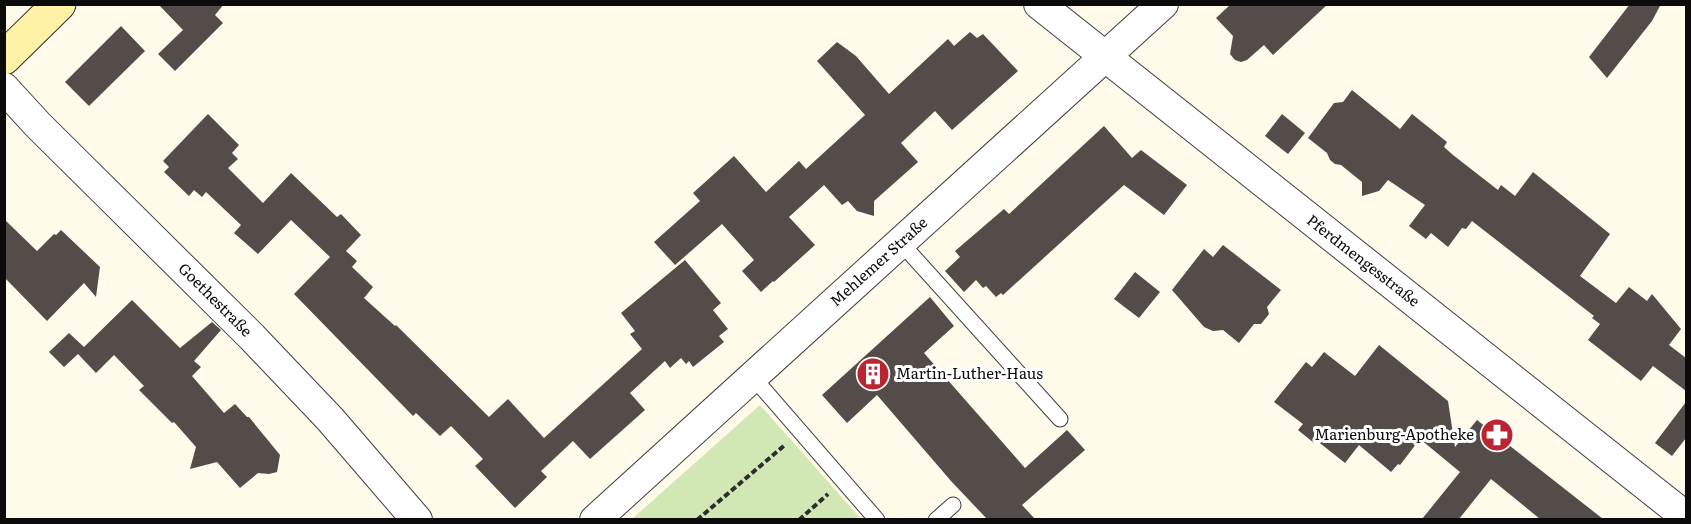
<svg xmlns="http://www.w3.org/2000/svg" width="1691" height="524" font-family="Literata,serif">
<style>
.green{fill:#d1e8b4}
.building{fill:#544c48}
.lines{fill:none;stroke-linecap:round;stroke-linejoin:round}
.lane-casing{stroke:#3e3e3e;stroke-width:17}
.street-casing{stroke:#3e3e3e;stroke-width:32}
.secondary-casing{stroke:#2d2d2d;stroke-width:35}
.path{stroke:#2d2d2d;stroke-width:4;stroke-dasharray:6 3;stroke-linecap:butt}
.lane{stroke:#fff;stroke-width:15}
.street{stroke:#fff;stroke-width:30}
.secondary{stroke:#fff1a5;stroke-width:33}
.labels{text-anchor:middle;stroke-width:6;stroke-linejoin:round;paint-order:stroke}
.street-label{font-size:15px;fill:#0b0b0b;stroke:#fff}
.poi-label{font-size:15px;fill:#0b0b0b;stroke:#fff;text-anchor:start}
</style>
<rect width="100%" height="100%" fill="#fffae9"/>
<path class="green" d="M 760,405 L 861,519 L 632,519 Z"/>
<g class="building">
<path d="M 158,4 L 224,4 L 215,15 L 223,23 L 175,71 L 158,54 L 183,30 Z"/>
<path d="M 1231,4 L 1328,4 L 1273,55 L 1264,45 L 1247,60 L 1241,62 L 1235,60 L 1230,54 L 1233,36 L 1216,18 Z"/>
<path d="M 1630,4 L 1661,4 L 1652,21 L 1607,78 L 1589,57 Z"/>
<path d="M 121,26 L 145,51 L 89,106 L 65,82 Z"/>
<path d="M 970,32 L 977,38 L 983,34 L 1018,71 L 952,130 L 935,111 L 901,143 L 918,162 L 874,201 L 874,216 L 857,211 L 848,201 L 842,205 L 824,185 L 789,217 L 815,245 L 774,282 L 773,281 L 761,292 L 742,271 L 754,260 L 722,224 L 675,265 L 654,242 L 700,201 L 693,193 L 734,156 L 766,192 L 799,161 L 806,169 L 865,115 L 817,61 L 837,42 L 856,56 L 889,94 L 948,39 L 954,46 Z"/>
<path d="M 1352,90 L 1400,129 L 1412,114 L 1447,142 L 1444,147 L 1453,155 L 1498,190 L 1501,185 L 1515,196 L 1533,172 L 1610,234 L 1580,276 L 1616,303 L 1629,287 L 1647,301 L 1652,294 L 1681,329 L 1669,345 L 1686,358 L 1686,391 L 1653,366 L 1641,381 L 1588,340 L 1600,324 L 1592,318 L 1594,316 L 1472,221 L 1466,229 L 1462,228 L 1448,247 L 1431,233 L 1426,239 L 1409,226 L 1425,205 L 1388,180 L 1379,191 L 1362,196 L 1362,182 L 1341,165 L 1335,164 L 1330,160 L 1327,153 L 1308,138 L 1334,103 L 1343,102 Z"/>
<path d="M 208,114 L 239,145 L 232,153 L 238,159 L 228,168 L 263,203 L 291,173 L 337,217 L 341,214 L 361,235 L 346,251 L 357,261 L 352,267 L 373,287 L 364,298 L 395,326 L 396,325 L 489,417 L 508,399 L 544,438 L 642,349 L 630,334 L 635,331 L 621,313 L 685,260 L 721,303 L 713,310 L 728,329 L 719,336 L 724,342 L 693,367 L 689,361 L 686,364 L 681,358 L 670,368 L 665,361 L 630,393 L 645,410 L 590,459 L 573,441 L 541,471 L 547,477 L 515,508 L 475,466 L 483,459 L 451,426 L 440,436 L 416,413 L 413,416 L 294,294 L 330,257 L 291,220 L 258,254 L 234,233 L 241,225 L 206,192 L 202,197 L 194,190 L 189,196 L 164,172 L 169,167 L 163,161 Z"/>
<path d="M 1282,114 L 1305,133 L 1288,154 L 1265,136 Z"/>
<path d="M 1104,126 L 1132,158 L 1141,150 L 1187,185 L 1164,215 L 1124,185 L 1003,295 L 1001,293 L 996,297 L 986,286 L 983,288 L 976,280 L 964,292 L 945,271 L 960,257 L 955,251 L 1004,209 L 1009,214 Z"/>
<path d="M 4,219 L 37,251 L 54,234 L 56,235 L 61,230 L 100,267 L 96,297 L 84,283 L 47,321 L 4,277 Z"/>
<path d="M 1223,245 L 1281,290 L 1267,307 L 1269,314 L 1261,324 L 1254,324 L 1239,343 L 1223,330 L 1213,331 L 1204,327 L 1172,290 L 1204,249 L 1213,257 Z"/>
<path d="M 1135,272 L 1160,292 L 1139,318 L 1114,299 Z"/>
<path d="M 930,297 L 954,326 L 924,353 L 1025,468 L 1067,430 L 1085,450 L 1022,505 L 1035,519 L 987,519 L 951,481 L 877,395 L 847,423 L 822,395 Z"/>
<path d="M 132,300 L 180,348 L 212,322 L 221,330 L 194,361 L 201,367 L 192,376 L 224,413 L 235,404 L 247,417 L 249,417 L 280,455 L 277,472 L 269,474 L 258,473 L 240,488 L 217,462 L 190,469 L 196,447 L 174,422 L 172,423 L 139,390 L 144,386 L 114,355 L 96,373 L 78,354 L 64,367 L 49,352 L 69,333 L 84,347 Z"/>
<path d="M 1379,345 L 1448,401 L 1455,447 L 1477,420 L 1603,519 L 1540,519 L 1491,479 L 1459,519 L 1422,519 L 1460,472 L 1420,439 L 1400,465 L 1398,464 L 1391,472 L 1359,445 L 1345,463 L 1316,440 L 1314,443 L 1298,430 L 1303,424 L 1274,402 L 1306,362 L 1312,367 L 1324,352 L 1355,376 Z"/>
<path d="M 1686,402 L 1686,438 L 1672,456 L 1655,443 Z"/>
</g>
<g class="lines">
<g class="lane-casing">
<g id="lane">
<path d="M 901,243 L 1060,419"/>
<path d="M 753,377 L 877,520"/>
<path d="M 936,520 L 953,505"/>
</g>
</g>
<g class="street-casing">
<g id="street">
<path d="M 1039,4 L 1686,517"/>
<path d="M 4,88 L 38,125 L 252,337 L 330,419 L 417,520"/>
<path d="M 595,520 L 1163,4"/>
</g>
</g>
<g class="secondary-casing">
<path id="secondary" d="M 4,58 L 59,4"/>
</g>
<g class="path">
<path d="M 697,520 L 786,444"/>
<path d="M 799,520 L 828,494"/>
</g>
<use href="#lane" class="lane"/>
<use href="#street" class="street"/>
<use href="#secondary" class="secondary"/>
</g>
<defs>
<g id="building-disc" transform="scale(1.725)"><circle r="9.5" fill="#ba2532" stroke="#fff"/><path d="M-4-6H4V6H1V3H-1V6H-4ZM-2.5-4.3h1.7v1.8h-1.7ZM.8-4.3h1.7v1.8H.8ZM-2.5-1h1.7V.8h-1.7ZM.8-1h1.7V.8H.8Z" fill="#fff"/></g>
<g id="pharmacy-disc" transform="scale(1.725)"><circle r="9.5" fill="#ba2532" stroke="#fff"/><path d="M-2-6h4v4h4v4h-4v4h-4v-4h-4v-4h4Z" fill="#fff"/></g>
</defs>
<g fill-rule="evenodd">
<use href="#building-disc" x="873" y="374"/>
<use href="#pharmacy-disc" x="1497" y="435"/>
</g>
<g class="labels">
<g class="street-label">
<text transform="translate(1363 261) rotate(38)" y="5">Pferdmengesstraße</text>
<text transform="translate(879 262) rotate(-42)" y="5">Mehlemer Straße</text>
<text transform="translate(215 300) rotate(45)" y="5">Goethestraße</text>
</g>
<g class="poi-label">
<text x="896" y="379">Martin-Luther-Haus</text>
<text x="1474" y="440" text-anchor="end">Marienburg-Apotheke</text>
</g>
</g>
<rect width="1691" height="524" fill="none" stroke="#0b0b0b" stroke-width="12"/>
</svg>
